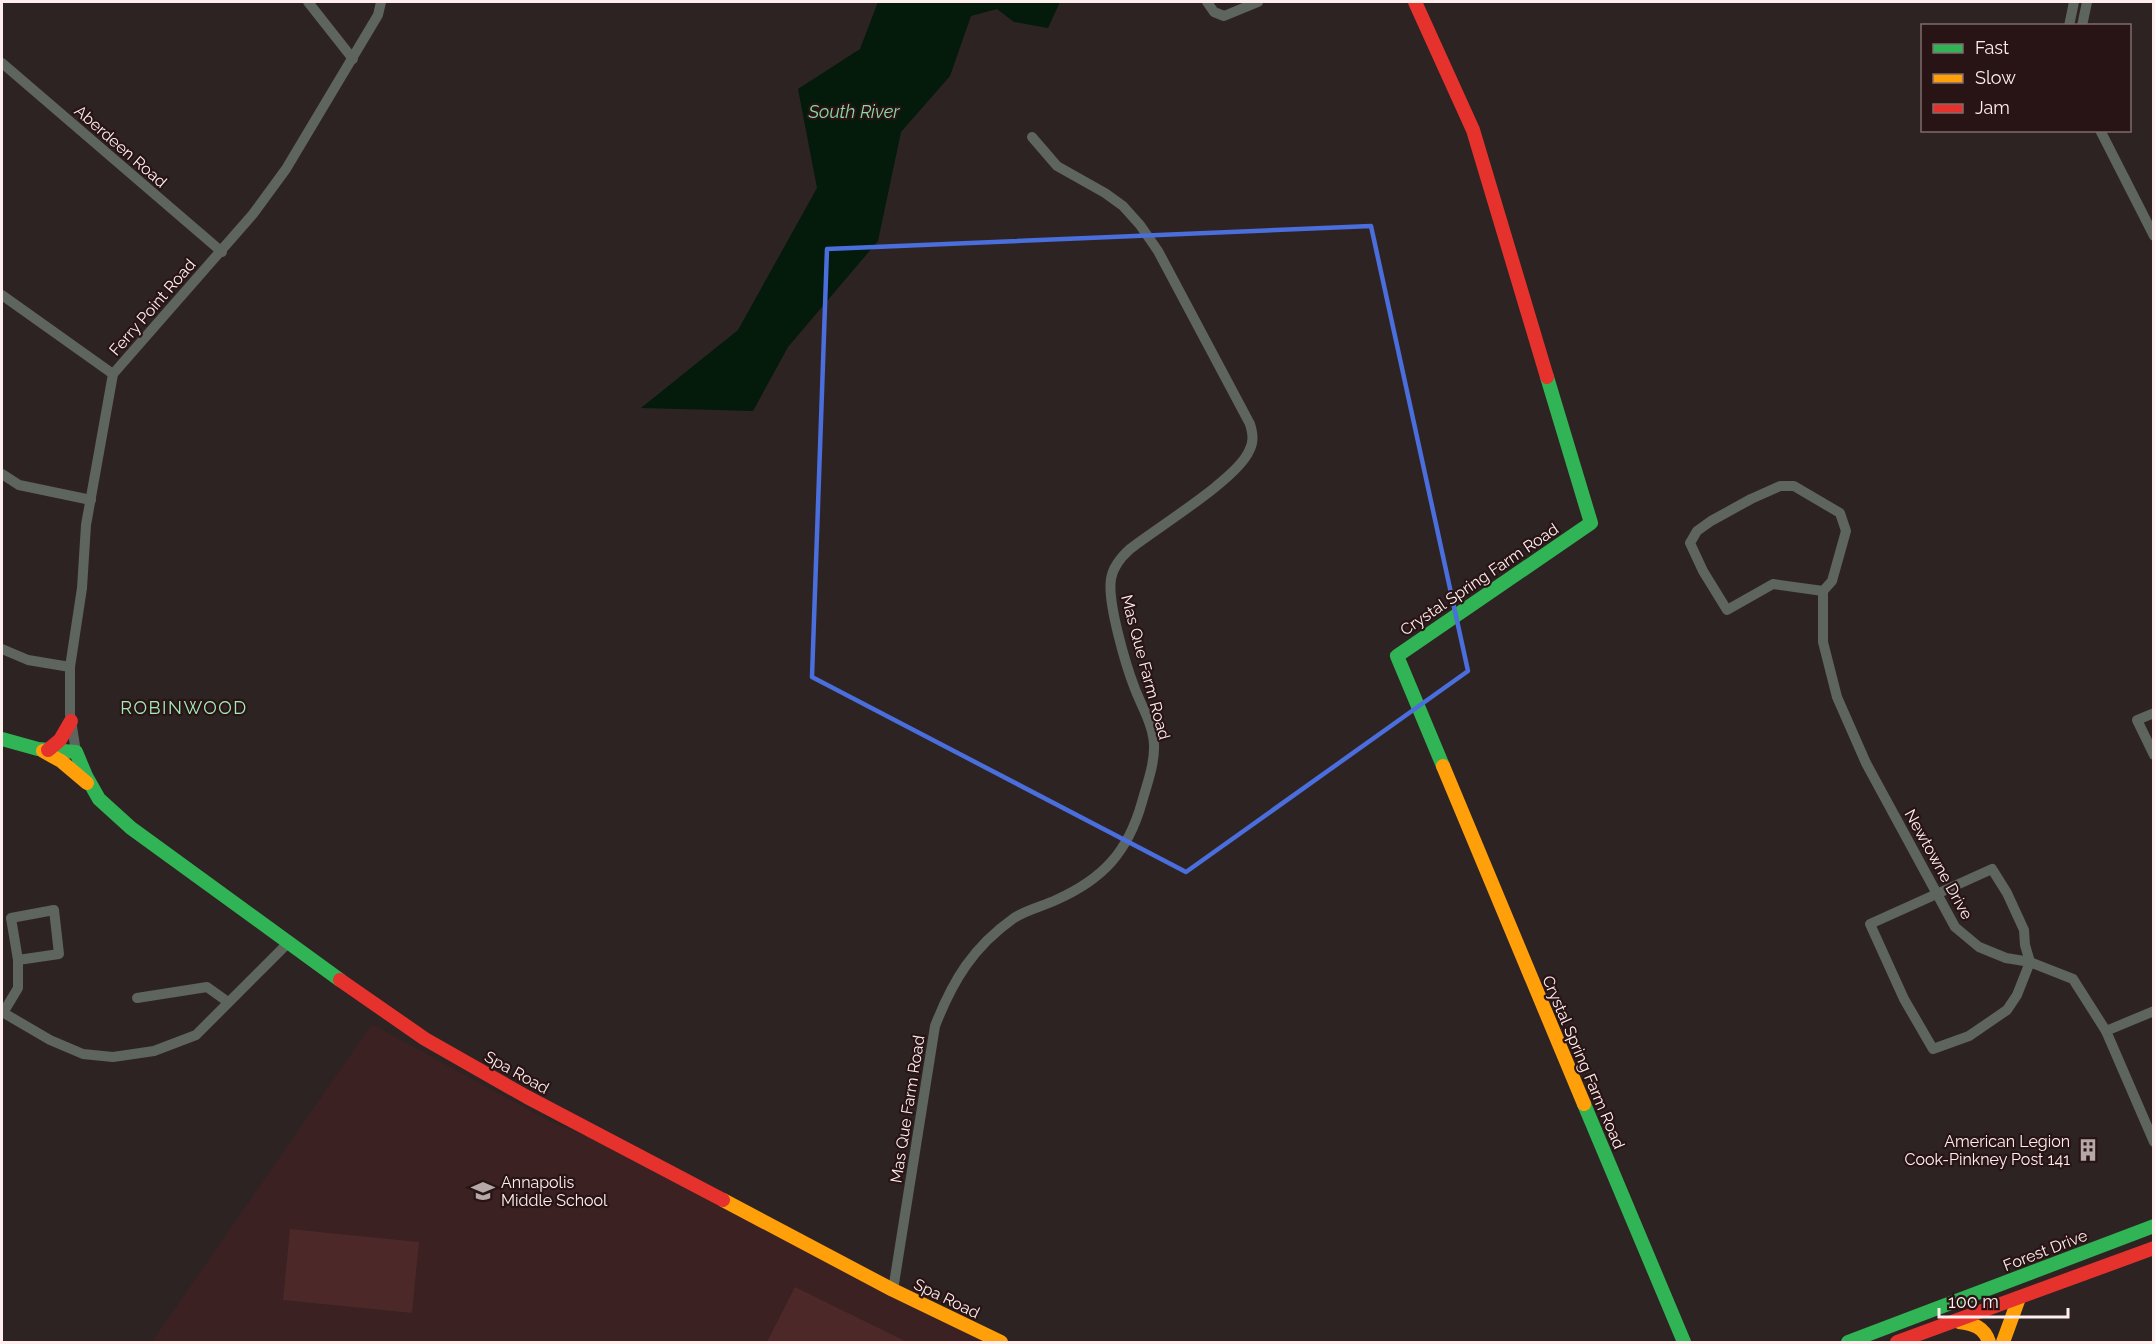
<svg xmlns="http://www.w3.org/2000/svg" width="2155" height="1344" font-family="Raleway,sans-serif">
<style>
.built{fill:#3b2121}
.green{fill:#4c2829}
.water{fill:#041a0a}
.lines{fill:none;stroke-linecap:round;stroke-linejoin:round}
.street{stroke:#5e645e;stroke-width:10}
.fast{stroke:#30b455;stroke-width:14}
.slow{stroke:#ff9f0a;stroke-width:14}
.jam{stroke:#e5322d;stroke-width:14}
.marked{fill:none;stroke:#4a6edc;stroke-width:4.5;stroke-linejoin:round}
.labels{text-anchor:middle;stroke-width:4.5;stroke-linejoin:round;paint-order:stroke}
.street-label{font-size:16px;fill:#feefee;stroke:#291415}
.poi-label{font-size:16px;fill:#feefee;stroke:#291415;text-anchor:end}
.water-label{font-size:18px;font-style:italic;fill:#89dba5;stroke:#291415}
.neighbourhood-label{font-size:18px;letter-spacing:1.5px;fill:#a2ebb9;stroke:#291415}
</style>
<rect width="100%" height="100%" fill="#2e2323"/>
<path class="built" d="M 372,1024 L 549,1121 L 661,1167 L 997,1342 L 152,1342 Z"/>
<g class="green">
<path d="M 290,1229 L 419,1242 L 412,1313 L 283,1300 Z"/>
<path d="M 795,1287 L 907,1342 L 767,1342 Z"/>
</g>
<path class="water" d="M 878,2 L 1060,2 L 1048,28 L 1014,22 L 997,9 L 971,16 L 950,76 L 901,132 L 878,241 L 788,347 L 753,411 L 641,408 L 738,330 L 817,188 L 798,89 L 860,49 Z"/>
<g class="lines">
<g class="street">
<path d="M 308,2 L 353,59"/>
<path d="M 1207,2 L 1214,12 L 1224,16 L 1258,2"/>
<path d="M 2069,26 L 2074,2"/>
<path d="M 2082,26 L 2087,2"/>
<path d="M 2,63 L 222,252"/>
<path d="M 2100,130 L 2154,236"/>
<path d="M 2,295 L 113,374"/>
<path d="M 2,474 L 19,485 L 91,500"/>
<path d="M 1823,591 L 1773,584 L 1727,610 L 1703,571 L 1690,543 L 1697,531 L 1711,521 L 1751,499 L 1780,486 L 1794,486 L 1840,513 L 1846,531 L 1832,581 L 1823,591 L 1823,642 L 1837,697 L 1866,763 L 1955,927 L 1979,947 L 2006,958 L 2030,962 L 2073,979 L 2106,1031 L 2154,1142"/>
<path d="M 2,649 L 28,660 L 70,667"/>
<path d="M 2154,713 L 2137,720 L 2154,755"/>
<path d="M 76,752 L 70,714 L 70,667 L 82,588 L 86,525 L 113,374 L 253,214 L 286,169 L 378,15 L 381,2"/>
<path d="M 1992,869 L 2007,893 L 2024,930 L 2025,945 L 2030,962 L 2017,995 L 2007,1010 L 1969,1036 L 1933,1049 L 1904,999 L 1870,924 Z"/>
<path d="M 137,998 L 207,987 L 228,1002"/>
<path d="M 2,1012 L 50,1040 L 83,1054 L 113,1057 L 154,1051 L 196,1035 L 288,943"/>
<path d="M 3,1013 L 18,988 L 18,960 L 59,954 L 54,910 L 11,918 L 18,960"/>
<path d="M 2106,1031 L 2154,1011"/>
<path d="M 893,1290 L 935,1026 C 953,980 973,947 1014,918 C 1026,910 1043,906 1056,900 C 1103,879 1128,852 1142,802 C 1147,784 1155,763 1154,744 C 1153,725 1142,707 1135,689 C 1126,666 1107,602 1111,579 C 1113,566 1121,557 1130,549 C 1158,527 1237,479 1249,451 C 1254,442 1253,434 1250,424 L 1158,251 L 1140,225 L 1123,206 L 1105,193 L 1057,166 L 1032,137"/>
</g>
<g class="fast">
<path d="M 2,739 L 38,749 L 76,752 L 86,776 L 99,799 L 131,828 L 340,980"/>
<path d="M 1443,766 L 1397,656 L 1591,523 L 1547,377"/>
<path d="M 1584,1104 L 1684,1342"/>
<path d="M 1848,1342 L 2154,1226"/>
</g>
<g class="slow">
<path d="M 43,751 L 61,761 L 87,783"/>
<path d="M 1443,766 L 1584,1104"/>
<path d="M 723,1200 L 893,1290 L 1001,1342"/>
<path d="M 1959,1322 C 1974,1324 1984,1327 1989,1342"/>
<path d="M 2003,1342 L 2019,1298"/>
</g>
<g class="jam">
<path d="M 1415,2 L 1473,130 L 1547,377"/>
<path d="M 48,750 L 60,740 L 71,721"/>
<path d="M 340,980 L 425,1039 L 527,1097 L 723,1200"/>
<path d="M 1897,1342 L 2154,1248"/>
</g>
</g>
<path class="marked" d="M 1371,226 L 1468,671 L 1186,872 L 812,677 L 827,249 Z"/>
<defs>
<g id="building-bare" transform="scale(1.8)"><path d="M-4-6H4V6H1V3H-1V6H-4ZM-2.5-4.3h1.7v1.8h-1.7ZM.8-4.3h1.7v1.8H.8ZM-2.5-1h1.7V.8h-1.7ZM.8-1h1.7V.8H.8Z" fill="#b5a8a7" stroke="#291415" stroke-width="2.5" paint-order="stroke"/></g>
<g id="school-bare" transform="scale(1.8)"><path d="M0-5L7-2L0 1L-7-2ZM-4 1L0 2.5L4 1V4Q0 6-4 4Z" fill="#b5a8a7" stroke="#291415" stroke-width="2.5" paint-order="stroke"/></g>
</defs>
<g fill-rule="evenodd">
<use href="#building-bare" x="2088" y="1150"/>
<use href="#school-bare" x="483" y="1191"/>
</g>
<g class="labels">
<g class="street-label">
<text transform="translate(121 146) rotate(41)" y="6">Aberdeen Road</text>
<text transform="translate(152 307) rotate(-49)" y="6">Ferry Point Road</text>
<text transform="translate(1479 579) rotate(-34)" y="6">Crystal Spring Farm Road</text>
<text transform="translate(1146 667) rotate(75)" y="6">Mas Que Farm Road</text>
<text transform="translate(1939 864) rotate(61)" y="6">Newtowne Drive</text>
<text transform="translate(1584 1062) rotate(67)" y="6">Crystal Spring Farm Road</text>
<text transform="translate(517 1072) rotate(29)" y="6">Spa Road</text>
<text transform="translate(907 1109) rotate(-81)" y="6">Mas Que Farm Road</text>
<text transform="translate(2045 1250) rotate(-21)" y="6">Forest Drive</text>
<text transform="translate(947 1298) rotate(26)" y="6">Spa Road</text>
</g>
<g class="poi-label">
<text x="2070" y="1147">American Legion<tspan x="2070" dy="18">Cook-Pinkney Post 141</tspan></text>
<text x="501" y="1188" text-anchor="start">Annapolis<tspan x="501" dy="18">Middle School</tspan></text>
</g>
<g class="water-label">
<text x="854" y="118">South River</text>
</g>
<g class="neighbourhood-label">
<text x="184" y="714">ROBINWOOD</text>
</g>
</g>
<rect width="2155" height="1344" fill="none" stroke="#feefee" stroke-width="6"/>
<rect x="1921" y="24" width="210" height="108" fill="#291415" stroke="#7e6c6c" stroke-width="1.5"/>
<rect x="1933" y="44" width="30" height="9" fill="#30b455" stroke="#7e6c6c" stroke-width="1.5"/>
<text x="1975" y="54" font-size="18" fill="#feefee">Fast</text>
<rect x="1933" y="74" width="30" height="9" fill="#ff9f0a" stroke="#7e6c6c" stroke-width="1.5"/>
<text x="1975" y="84" font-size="18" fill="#feefee">Slow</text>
<rect x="1933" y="104" width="30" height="9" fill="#e5322d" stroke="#7e6c6c" stroke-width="1.5"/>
<text x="1975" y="114" font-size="18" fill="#feefee">Jam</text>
<path d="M1939 1308v9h129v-9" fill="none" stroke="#feefee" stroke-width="3"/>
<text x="1948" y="1308" font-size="18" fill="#feefee" stroke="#291415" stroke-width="4.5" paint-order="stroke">100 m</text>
</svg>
